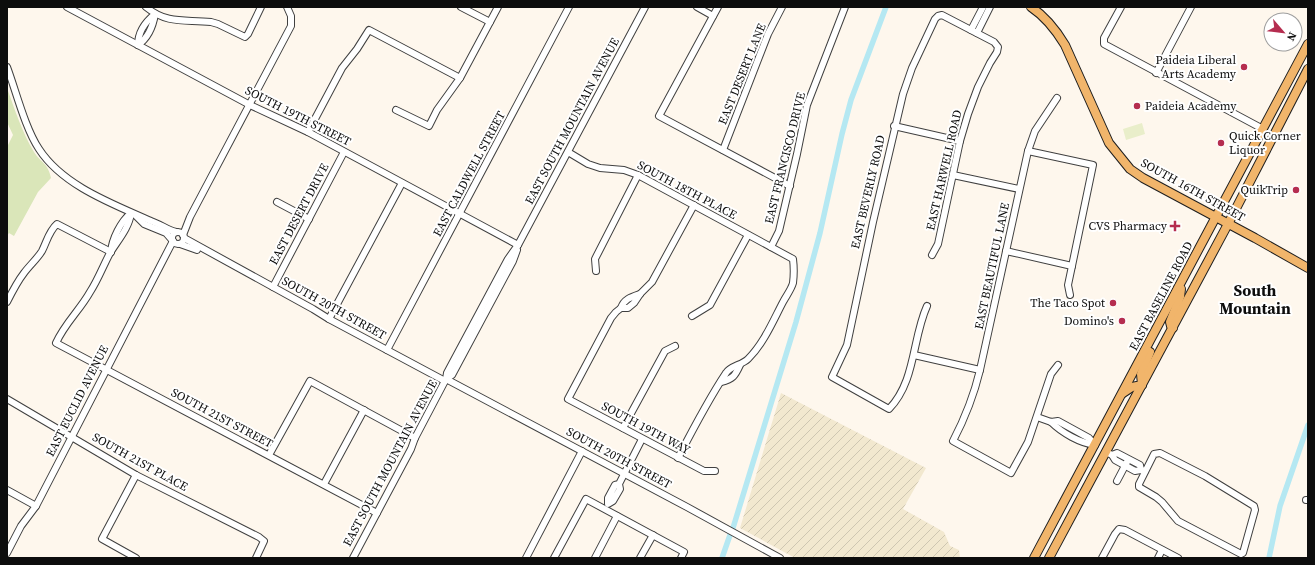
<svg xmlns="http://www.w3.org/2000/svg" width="1315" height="565" font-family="'Source Serif 4',serif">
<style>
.farmland{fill:url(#farmland-furrows)}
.grass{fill:#dae6b9}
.pitch{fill:#e9eeca}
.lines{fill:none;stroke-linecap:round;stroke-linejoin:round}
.canal{stroke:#b5e8f2;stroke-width:5.5}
.minor-casing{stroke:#404040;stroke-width:8}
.major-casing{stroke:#1e1e1e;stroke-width:10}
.minor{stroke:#fff;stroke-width:6}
.major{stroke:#f1b56b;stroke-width:8}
.poi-dot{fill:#b52d4f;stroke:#fff;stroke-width:1.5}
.labels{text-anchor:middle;stroke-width:4;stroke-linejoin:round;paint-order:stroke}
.poi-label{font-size:12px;fill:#0d0d0d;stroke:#fff;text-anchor:end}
.street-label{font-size:12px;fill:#0d0d0d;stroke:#fff}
.district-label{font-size:16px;font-weight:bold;fill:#0d0d0d;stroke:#fff}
</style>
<defs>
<pattern id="farmland-furrows" width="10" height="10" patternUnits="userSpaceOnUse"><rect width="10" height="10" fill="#f2e8cf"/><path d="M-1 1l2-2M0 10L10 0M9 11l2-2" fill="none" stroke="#cec6b1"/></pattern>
</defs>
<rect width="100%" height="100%" fill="#fef7ed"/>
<path class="farmland" d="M 781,393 L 926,468 L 903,509 L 944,532 L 950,546 L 959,550 L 960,558 L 795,558 L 740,528 Z"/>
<path class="grass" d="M 7,88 C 15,110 22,132 34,152 C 41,163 48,163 51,178 L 38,192 L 14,236 L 9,233 L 7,236 L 7,147 L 13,135 L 7,122 Z"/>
<path class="pitch" d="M 1142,123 L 1145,134 L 1126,140 L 1123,129 Z"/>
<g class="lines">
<g class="canal">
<path d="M 733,528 L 796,322 L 820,233 L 842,134 L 851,100 L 886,7"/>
<path d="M 722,558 L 730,535"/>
<path d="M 1269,558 L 1280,506 L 1308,425"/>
</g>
<g class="minor-casing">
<g id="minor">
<path d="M 67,7 L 250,105 L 308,132 L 518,245"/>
<path d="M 146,7 C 168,25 186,19 211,22 L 218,24 L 245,37 L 248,34 L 261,7"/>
<path d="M 461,7 L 490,22"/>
<path d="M 697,7 L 713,16"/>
<path d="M 718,7 L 659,116 L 790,186"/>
<path d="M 1121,7 L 1104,38 L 1104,44 L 1263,129"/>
<path d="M 971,30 L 983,7"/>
<path d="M 977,33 L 990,7"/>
<path d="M 138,45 C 138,33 145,22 155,14"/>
<path d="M 138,45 C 148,38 153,26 155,14"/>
<path d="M 7,67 C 16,91 25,128 39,149 C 63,186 113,204 151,221 C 160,224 168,230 176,232"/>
<path d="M 1156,73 L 1191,7"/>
<path d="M 1057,98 L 1035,131 L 1028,151 L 980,370 C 974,395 965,418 953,441 L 1011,473 L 1028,442 L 1051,374 L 1058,365"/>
<path d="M 396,110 L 429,126 L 437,110 L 460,78 L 498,7"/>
<path d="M 894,126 L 960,141"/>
<path d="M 308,132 L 342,68 L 357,49 L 369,30 L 460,78"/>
<path d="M 723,150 L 768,34 L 782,7"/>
<path d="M 1028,151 L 1093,165 L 1072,266 L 1068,285 L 1070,295"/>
<path d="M 568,152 L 588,164 L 600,168 L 624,170 L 638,175 L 793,259 C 794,267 794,275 793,283 C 791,290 786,296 783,302 C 773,321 764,343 748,359 C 742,365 730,366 726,373 C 708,400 693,429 678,458"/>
<path d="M 953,175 L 1019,189"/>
<path d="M 277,202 L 309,219"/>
<path d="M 694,205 L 652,282 L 640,294 L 634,303 L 628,308 L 621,308 L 616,312 L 611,318 L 568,399 L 704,471 L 715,471"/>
<path d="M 131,213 C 129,228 118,240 110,253 C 103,266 98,280 90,292 C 80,310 65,323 56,343 L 377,513"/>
<path d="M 136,216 L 144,224 L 166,233 L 172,240"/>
<circle cx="178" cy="238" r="6"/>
<path d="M 183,235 L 190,217 L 291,26 L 291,16 L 287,7"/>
<path d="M 184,238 L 313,309 L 329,319 L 445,381"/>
<path d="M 180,244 L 197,250"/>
<path d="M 771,247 L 779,231 L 797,154 L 807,105 L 845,7"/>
<path d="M 1006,251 L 1072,266"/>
<path d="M 111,252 C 112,239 121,221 131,213"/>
<path d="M 596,271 L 595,259 L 638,175"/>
<path d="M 273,287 L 344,152"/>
<path d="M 7,302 C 12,292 17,282 24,273 C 30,265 37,259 42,251 C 47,241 49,231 57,224 L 111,252"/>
<path d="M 927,306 C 912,339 916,381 889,409 L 832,377 L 847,345 L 873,222 L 903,94 L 912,68 L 935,19 L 938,16 L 942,15 L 994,42 L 998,47 L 997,52 L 990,63 L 978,87 L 968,114 L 960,141 L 938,244 L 932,255"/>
<path d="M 621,308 C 624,299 631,297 640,294"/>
<path d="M 692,316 L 710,305 L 748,235"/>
<path d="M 329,319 L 402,183"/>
<path d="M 387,350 L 569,7"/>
<path d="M 914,355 L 980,370"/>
<path d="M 446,379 L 687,507 L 780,558"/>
<path d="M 446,379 L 452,375 L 513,261 L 517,250"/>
<path d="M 721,382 C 733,379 735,376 740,365"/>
<path d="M 7,399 L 136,475 L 259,537 L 264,541 L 256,558"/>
<path d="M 1037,417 L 1051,422 L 1058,421 L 1089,438 L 1095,445"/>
<path d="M 1051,422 C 1062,433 1080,443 1095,445"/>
<path d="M 623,428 L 665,351 L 675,346"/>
<path d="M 1106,452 L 1112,455 L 1115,460 L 1135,471 L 1141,470 L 1145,471"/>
<path d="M 1160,453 L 1205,476 L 1254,506 L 1255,510 L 1243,553 L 1241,554 L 1178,521 L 1162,502 L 1156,497 L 1139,487 L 1139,484 L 1154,454 Z"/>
<path d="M 269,455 L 310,381 L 415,438"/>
<path d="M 1112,455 L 1117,453 L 1140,465 L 1141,470"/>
<path d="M 136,475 L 102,539 L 136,558"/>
<path d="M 1117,481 L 1127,462"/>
<path d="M 324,484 L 364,410"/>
<path d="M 619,484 L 615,485 L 608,498 L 608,504 L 613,501 L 620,489 L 619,484 L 642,439"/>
<path d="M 7,490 L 36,506"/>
<path d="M 1306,500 L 1308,500"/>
<path d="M 7,553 L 21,526 L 36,506 L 173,241"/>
<path d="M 353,558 L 411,449 L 415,438 L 446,379 L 447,373 L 508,259 L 518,245 L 645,7"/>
<path d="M 526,558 L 582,451"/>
<path d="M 554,558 L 586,499 L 684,552 L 681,558"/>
<path d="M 595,558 L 617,516"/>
<path d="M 640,558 L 653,535"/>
<path d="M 1102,558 L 1115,534 L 1119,529 L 1125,530 L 1178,558"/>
<path d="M 1158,558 L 1162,550"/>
</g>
</g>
<g class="major-casing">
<g id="major">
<path d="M 1031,7 C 1046,17 1056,30 1065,45 L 1109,143 L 1130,169 L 1143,178 L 1255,238 L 1308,268"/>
<path d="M 1173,328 L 1171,326 L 1170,322 L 1180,297 L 1181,289"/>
<path d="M 1123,393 L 1132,387 L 1142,385 L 1141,374 L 1150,352"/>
<path d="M 1034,558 L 1308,44"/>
<path d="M 1049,558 L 1228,224 L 1308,69"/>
</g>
</g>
<use href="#minor" class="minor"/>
<use href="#major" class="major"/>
</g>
<g class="poi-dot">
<circle cx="1244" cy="67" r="4"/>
<circle cx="1137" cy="106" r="4"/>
<circle cx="1221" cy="143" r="4"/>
<circle cx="1296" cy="190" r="4"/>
<path d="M1173 220h4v4h4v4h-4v4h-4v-4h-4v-4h4z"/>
<circle cx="1113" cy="303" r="4"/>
<circle cx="1122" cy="321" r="4"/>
</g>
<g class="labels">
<g class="poi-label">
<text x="1236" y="64">Paideia Liberal<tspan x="1236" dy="14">Arts Academy</tspan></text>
<text x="1145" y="110" text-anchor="start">Paideia Academy</text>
<text x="1229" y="140" text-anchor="start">Quick Corner<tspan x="1229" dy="14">Liquor</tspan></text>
<text x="1288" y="194">QuikTrip</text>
<text x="1167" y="230">CVS Pharmacy</text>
<text x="1105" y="307">The Taco Spot</text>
<text x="1114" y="325">Domino's</text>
</g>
<g class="street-label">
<text transform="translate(742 74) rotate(-68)" y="4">EAST DESERT LANE</text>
<text transform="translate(298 116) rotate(27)" y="4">SOUTH 19TH STREET</text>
<text transform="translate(572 121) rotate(-62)" y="4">EAST SOUTH MOUNTAIN AVENUE</text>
<text transform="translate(785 158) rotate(-76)" y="4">EAST FRANCISCO DRIVE</text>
<text transform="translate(944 170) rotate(-77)" y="4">EAST HARWELL ROAD</text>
<text transform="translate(469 174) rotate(-62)" y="4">EAST CALDWELL STREET</text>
<text transform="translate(687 190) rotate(28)" y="4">SOUTH 18TH PLACE</text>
<text transform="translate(1193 190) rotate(29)" y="4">SOUTH 16TH STREET</text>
<text transform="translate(868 192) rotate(-77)" y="4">EAST BEVERLY ROAD</text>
<text transform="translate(299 214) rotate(-62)" y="4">EAST DESERT DRIVE</text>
<text transform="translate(992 266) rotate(-78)" y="4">EAST BEAUTIFUL LANE</text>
<text transform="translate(1161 296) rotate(-62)" y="4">EAST BASELINE ROAD</text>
<text transform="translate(334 308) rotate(29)" y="4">SOUTH 20TH STREET</text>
<text transform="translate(77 401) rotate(-63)" y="4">EAST EUCLID AVENUE</text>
<text transform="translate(222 418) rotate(28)" y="4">SOUTH 21ST STREET</text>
<text transform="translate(646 428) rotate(28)" y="4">SOUTH 19TH WAY</text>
<text transform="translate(619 458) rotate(28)" y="4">SOUTH 20TH STREET</text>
<text transform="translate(140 462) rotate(29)" y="4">SOUTH 21ST PLACE</text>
<text transform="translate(390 463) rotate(-62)" y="4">EAST SOUTH MOUNTAIN AVENUE</text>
</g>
<g class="district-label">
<text x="1255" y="296">South<tspan x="1255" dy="18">Mountain</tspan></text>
</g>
</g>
<rect width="1315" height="565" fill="none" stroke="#0d0d0d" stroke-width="16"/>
<g transform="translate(1283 32) rotate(118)"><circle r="19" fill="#ffffff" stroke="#9e9e9e"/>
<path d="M0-3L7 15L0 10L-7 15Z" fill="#b52d4f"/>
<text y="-6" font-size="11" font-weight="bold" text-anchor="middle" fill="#0d0d0d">N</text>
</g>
</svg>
